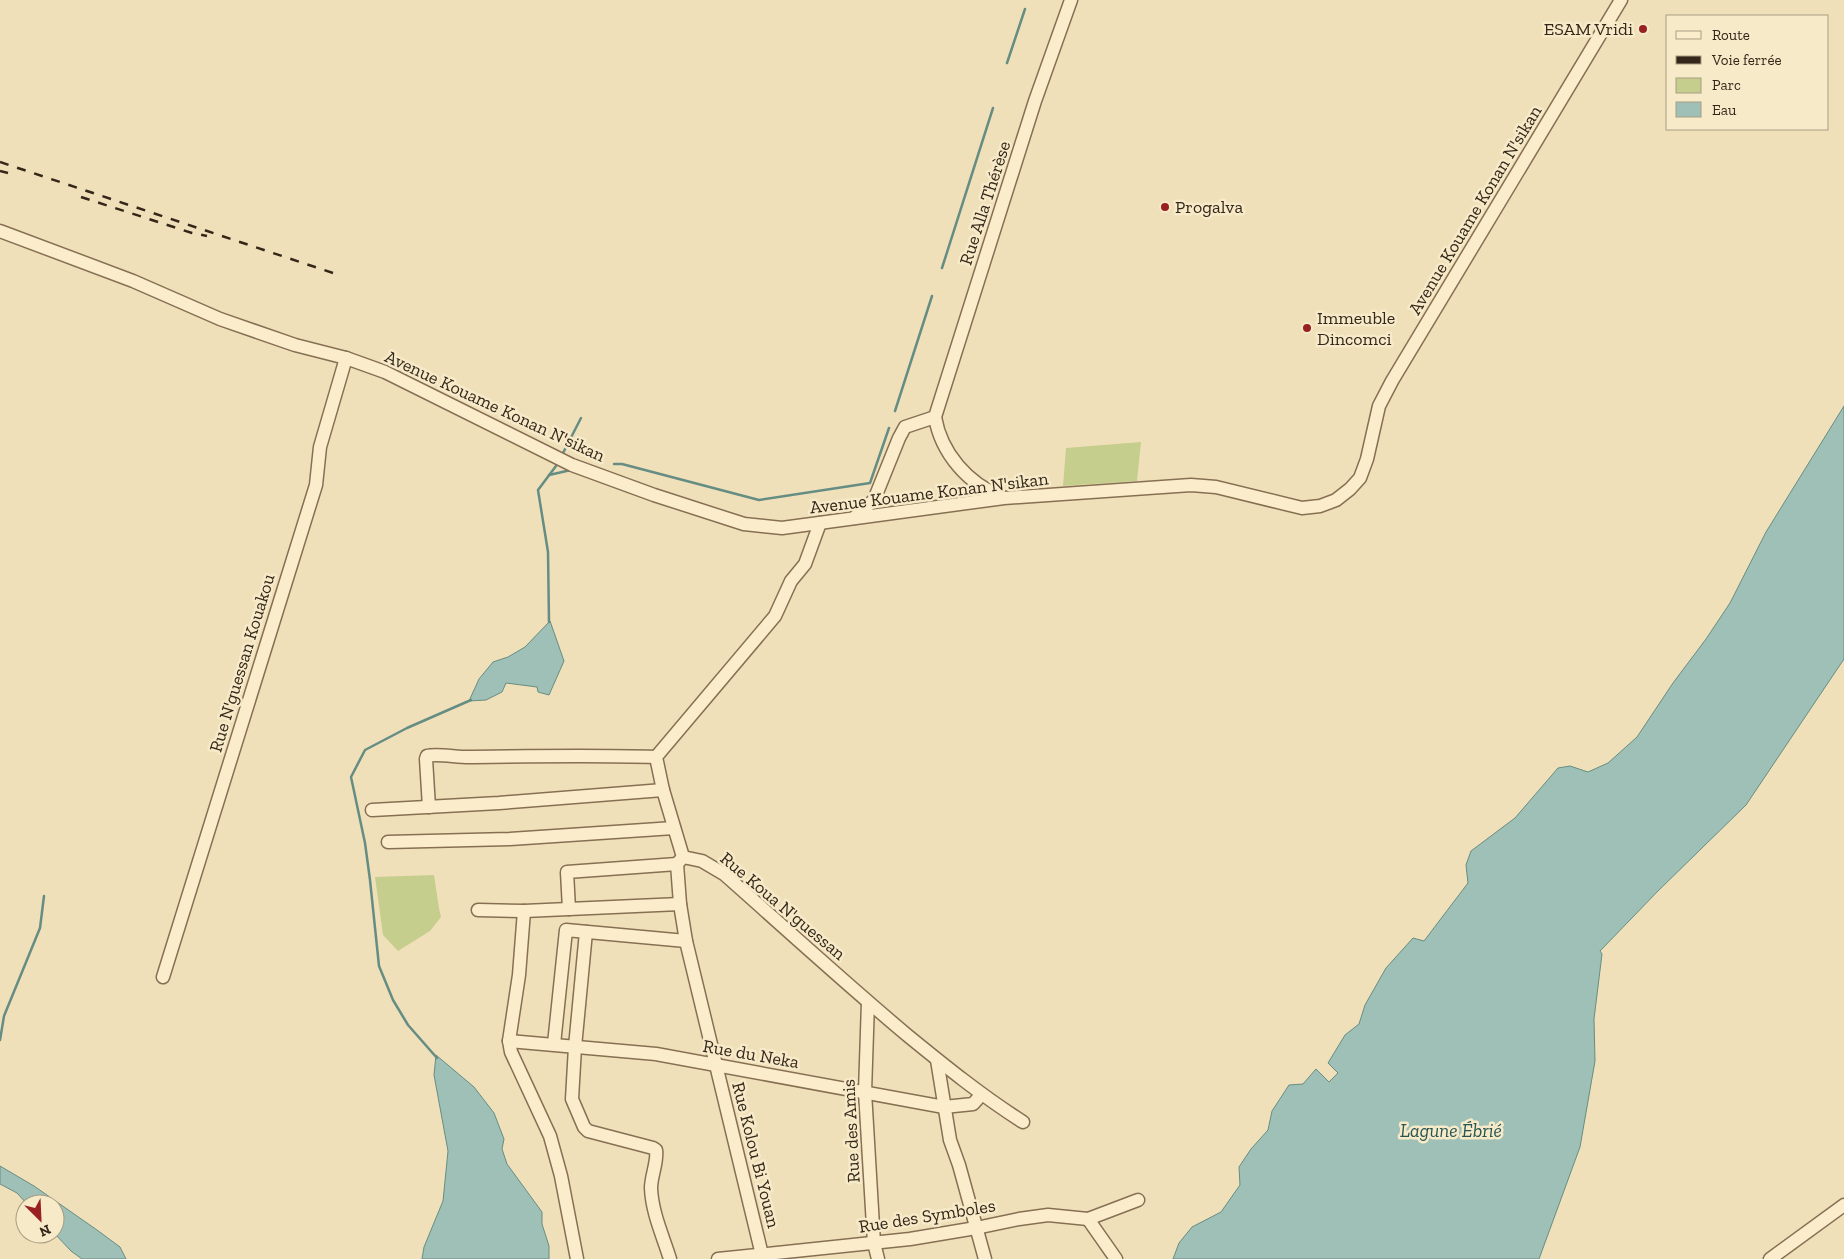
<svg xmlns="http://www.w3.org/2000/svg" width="1844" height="1259" font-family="'Zilla Slab',serif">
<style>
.green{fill:#c6ce8d}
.water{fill:#9ec0b6;stroke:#668d83}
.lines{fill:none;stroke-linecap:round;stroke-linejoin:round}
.stream{stroke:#668d83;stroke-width:2.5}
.minor-casing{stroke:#876f53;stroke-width:15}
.minor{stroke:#fbedcc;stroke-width:12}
.rail{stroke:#342719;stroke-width:2.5;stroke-dasharray:9 9;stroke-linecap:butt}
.poi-dot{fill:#982020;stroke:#f7eac9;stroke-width:2}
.labels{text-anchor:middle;stroke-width:5;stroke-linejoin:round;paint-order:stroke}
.poi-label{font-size:18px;fill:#342719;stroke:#f7eac9;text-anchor:start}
.street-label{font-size:18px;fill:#342719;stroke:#f7eac9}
.water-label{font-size:19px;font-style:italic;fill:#275553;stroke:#f7eac9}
</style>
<rect width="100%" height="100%" fill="#f0e0b9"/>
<g class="green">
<path d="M 1141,442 L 1137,481 L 1063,486 L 1066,448 Z"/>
<path d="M 434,875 L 439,908 L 441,917 L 430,931 L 398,951 L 383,935 L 375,877 Z"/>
</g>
<g class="water">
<path d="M 1844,406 L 1844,659 L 1746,805 L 1658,891 L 1600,951 L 1602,954 L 1594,1019 L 1595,1061 L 1580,1147 L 1539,1259 L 1173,1259 L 1179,1243 L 1192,1227 L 1221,1212 L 1240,1185 L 1239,1167 L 1251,1149 L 1268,1130 L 1272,1111 L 1289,1085 L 1303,1084 L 1316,1069 L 1329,1082 L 1338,1073 L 1328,1063 L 1345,1035 L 1359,1024 L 1365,1005 L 1386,968 L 1413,938 L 1424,941 L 1468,883 L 1466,865 L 1471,851 L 1515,818 L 1558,768 L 1570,766 L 1588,772 L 1608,763 L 1637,737 L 1673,683 L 1706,639 L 1730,603 L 1766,532 Z"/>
<path d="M 550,621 L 564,661 L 549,695 L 538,692 L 537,687 L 506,683 L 502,692 L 486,700 L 469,701 L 479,679 L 493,662 L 508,657 L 525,647 Z"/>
<path d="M 436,1055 L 474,1087 L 494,1113 L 504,1139 L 502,1149 L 507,1164 L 542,1212 L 542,1224 L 549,1246 L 549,1259 L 422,1259 L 424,1247 L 443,1201 L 448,1151 L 434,1075 Z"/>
<path d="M 0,1166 L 34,1186 L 97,1230 L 120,1247 L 126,1259 L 82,1259 L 71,1251 L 55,1234 L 55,1204 L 27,1204 L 17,1193 L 0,1184 Z"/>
</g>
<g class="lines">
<g class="stream">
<path d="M 1007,63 L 1025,9"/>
<path d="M 942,268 L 993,108"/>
<path d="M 895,411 L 932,296"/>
<path d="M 562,455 L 581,418"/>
<path d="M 614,464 L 622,464 L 759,500 L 870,483 L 889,428"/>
<path d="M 549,475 L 571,470"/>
<path d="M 549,622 L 548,552 L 538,490 L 556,466"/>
<path d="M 0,1040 L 4,1016 L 40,928 L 44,896"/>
<path d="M 437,1058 L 408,1025 L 393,1000 L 379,966 L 370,880 L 365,843 L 351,777 L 365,750 L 407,728 L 471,700"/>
</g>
<g class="minor-casing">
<g id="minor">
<path d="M 0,231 L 133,281 L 220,319 L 295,345 L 346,358 L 385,372 L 572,465 L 654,495 L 744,524 L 782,528 L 1004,498 L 1191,485 L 1216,487 L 1302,508 L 1320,506 L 1336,500 L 1350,489 L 1360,478 L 1367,459 L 1379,406 L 1392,381 L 1621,0"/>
<path d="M 1002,497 C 968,484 941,453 935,417 L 1035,101 L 1071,0"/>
<path d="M 854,518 L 874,500 L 899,438 L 905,427 L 935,417"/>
<path d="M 820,523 L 805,564 L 791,581 L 775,616 L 656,757 L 663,790 L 683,857 L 702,861 L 724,874 C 785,928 845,983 907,1035 C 945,1066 982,1096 1023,1122"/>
<path d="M 429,807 L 426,759 L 427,756 C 437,753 460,758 472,757 C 534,756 595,755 656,757"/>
<path d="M 372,810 L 499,803 L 663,790"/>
<path d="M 388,842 L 510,839 L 674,828"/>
<path d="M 683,857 L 677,864 L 680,904 L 686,941 L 763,1259"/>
<path d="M 569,909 L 567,872 L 677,864"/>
<path d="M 478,910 L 524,911 L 680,904"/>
<path d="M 524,911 L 519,975 L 509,1041 L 511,1052 L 550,1136 L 561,1176 L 577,1259"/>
<path d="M 586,932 L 575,1047 L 572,1099 L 584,1127 L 588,1131 L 653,1148 L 656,1150 C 658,1161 651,1176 651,1188 C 652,1213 663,1236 670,1259"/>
<path d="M 163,977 L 316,485 L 320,447 L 346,358"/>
<path d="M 868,1002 L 865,1092 L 874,1243 L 878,1259"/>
<path d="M 509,1041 L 656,1054 L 944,1107 L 973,1104 L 981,1095"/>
<path d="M 554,1044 L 566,930 L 686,941"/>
<path d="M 937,1060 L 950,1140 L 959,1165 L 985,1259"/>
<path d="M 1088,1219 L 1116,1259"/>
<path d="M 718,1259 L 910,1239 L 976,1228 L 1019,1219 L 1048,1215 L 1088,1219 L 1138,1200"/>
<path d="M 1770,1259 L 1844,1205"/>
</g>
</g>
<use href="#minor" class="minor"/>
<g class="rail">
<path d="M 0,162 L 336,274"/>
<path d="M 0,171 L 8,173"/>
<path d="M 81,197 L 192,233 L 207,236"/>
</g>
</g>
<g class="poi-dot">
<circle cx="1643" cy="29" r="5"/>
<circle cx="1165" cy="207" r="5"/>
<circle cx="1307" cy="328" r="5"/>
</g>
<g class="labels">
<g class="poi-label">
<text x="1633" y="35" text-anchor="end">ESAM Vridi</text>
<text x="1175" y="213">Progalva</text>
<text x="1317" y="324">Immeuble<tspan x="1317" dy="21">Dincomci</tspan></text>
</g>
<g class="street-label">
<text transform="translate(985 203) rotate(-72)" y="6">Rue Alla Thérèse</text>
<text transform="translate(1475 210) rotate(-59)" y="6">Avenue Kouame Konan N'sikan</text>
<text transform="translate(495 406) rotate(25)" y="6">Avenue Kouame Konan N'sikan</text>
<text transform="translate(929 493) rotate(-7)" y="6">Avenue Kouame Konan N'sikan</text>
<text transform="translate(242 663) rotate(-73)" y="6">Rue N'guessan Kouakou</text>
<text transform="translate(783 906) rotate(40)" y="6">Rue Koua N'guessan</text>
<text transform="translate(751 1054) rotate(10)" y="6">Rue du Neka</text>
<text transform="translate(851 1131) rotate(-93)" y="6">Rue des Amis</text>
<text transform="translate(756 1155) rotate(76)" y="6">Rue Kolou Bi Youan</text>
<text transform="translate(927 1216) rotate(-9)" y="6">Rue des Symboles</text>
</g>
<g class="water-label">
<text x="1451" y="1137">Lagune Ébrié</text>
</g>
</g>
<rect x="1666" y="15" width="162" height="115" fill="#f7eac9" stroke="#a99c83"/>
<rect x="1676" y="31" width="25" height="8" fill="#fbedcc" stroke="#a99c83"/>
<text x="1712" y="40" font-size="15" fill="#342719">Route</text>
<rect x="1676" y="56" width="25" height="8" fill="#342719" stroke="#a99c83"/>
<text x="1712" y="65" font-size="15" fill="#342719">Voie ferrée</text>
<rect x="1676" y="78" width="25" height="15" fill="#c6ce8d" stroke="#a99c83"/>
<text x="1712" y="90" font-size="15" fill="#342719">Parc</text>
<rect x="1676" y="102" width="25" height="15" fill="#9ec0b6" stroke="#a99c83"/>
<text x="1712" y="115" font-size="15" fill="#342719">Eau</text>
<g transform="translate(40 1219) rotate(156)"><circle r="24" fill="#f7eac9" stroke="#a99c83"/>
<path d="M0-4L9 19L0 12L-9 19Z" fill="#982020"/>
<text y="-8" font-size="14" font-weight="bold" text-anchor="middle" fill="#342719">N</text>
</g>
</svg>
